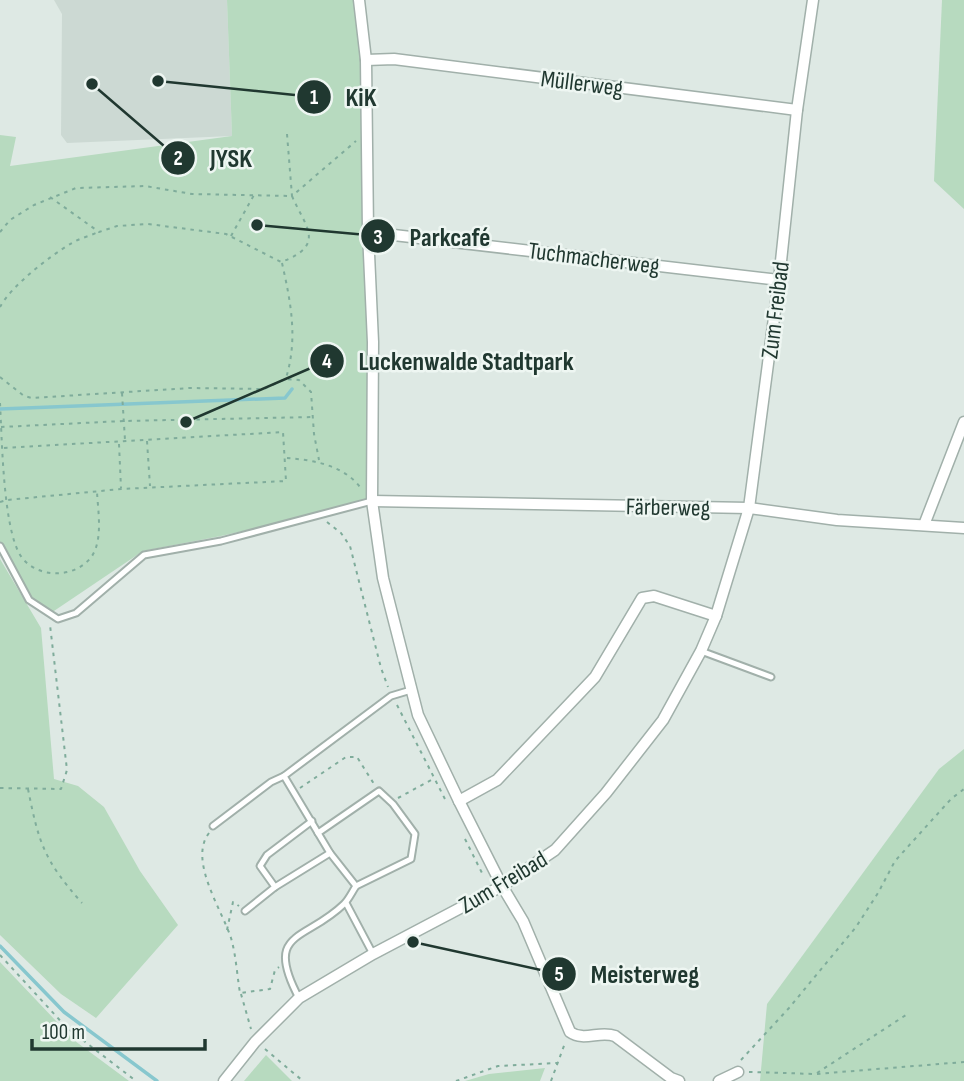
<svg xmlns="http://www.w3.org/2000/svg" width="964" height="1081" font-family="'Sofia Sans Condensed',sans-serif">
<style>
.built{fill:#ccd9d3}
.green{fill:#b7dabf}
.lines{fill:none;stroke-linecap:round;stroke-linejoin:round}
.stream{stroke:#87c7ce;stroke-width:3.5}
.lane-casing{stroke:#a1b0aa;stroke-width:9}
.street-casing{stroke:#a1b0aa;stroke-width:13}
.path{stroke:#7fac9b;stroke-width:2;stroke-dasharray:3.5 5;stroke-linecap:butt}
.lane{stroke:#fff;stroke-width:5}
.street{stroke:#fff;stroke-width:10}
.labels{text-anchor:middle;stroke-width:5;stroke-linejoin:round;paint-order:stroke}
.street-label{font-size:24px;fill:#203830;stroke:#eef6f2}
.leader{fill:none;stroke:#203830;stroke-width:2.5}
.callout-dot{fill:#203830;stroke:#eef6f2;stroke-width:2.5}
.mark-label{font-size:21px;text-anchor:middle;font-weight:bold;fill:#fff}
.callout-label{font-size:26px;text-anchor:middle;font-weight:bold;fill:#203830;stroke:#eef6f2;stroke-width:5;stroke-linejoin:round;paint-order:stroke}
</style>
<rect width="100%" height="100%" fill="#dee9e4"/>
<path class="built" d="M 54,0 L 227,0 L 232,136 L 67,143 L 61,135 L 62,14 Z"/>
<g class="green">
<path d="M 227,0 L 359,0 L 366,60 L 372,501 L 221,536 L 143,551 L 48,615 L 29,600 L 0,547 L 0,135 L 16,137 L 10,166 L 232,136 Z"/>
<path d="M 942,0 L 964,0 L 964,209 L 934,181 Z"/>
<path d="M 0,559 L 41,628 L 54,779 L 78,786 L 104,807 L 140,871 L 178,925 L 96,1018 L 61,994 L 0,935 Z"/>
<path d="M 964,749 L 964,1081 L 760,1081 L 767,1004 L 939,769 Z"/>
<path d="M 0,962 L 75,1041 L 129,1081 L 0,1081 Z"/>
<path d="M 266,1055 L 292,1081 L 244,1081 Z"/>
<path d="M 545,1068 L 540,1081 L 465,1081 L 489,1074 Z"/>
</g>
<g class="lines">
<g class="stream">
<path d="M 0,409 L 285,398 L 292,389"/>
<path d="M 0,946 L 64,1012 L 157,1081"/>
</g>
<g class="lane-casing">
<g id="lane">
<path d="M 0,546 L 29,600 L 58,619 L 76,613 L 144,555 L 221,541 L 372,501"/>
<path d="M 701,651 L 771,677"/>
<path d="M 284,776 L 391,696 L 411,690"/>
<path d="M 213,826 L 271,782 L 284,776 L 330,853 L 356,886 C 352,892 349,899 344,904 C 305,942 263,930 299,998"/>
<path d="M 318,833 L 379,791 L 393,804 L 415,834 L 411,859 L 356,886"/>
<path d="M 275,887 L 260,866 L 267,855 L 312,821"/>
<path d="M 346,903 L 373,954"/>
<path d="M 245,911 L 275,887 L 330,853"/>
</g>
</g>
<g class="street-casing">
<g id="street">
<path d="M 359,0 L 366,60 L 368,232 L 373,342 L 372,501 L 383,578 L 418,715 L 459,801 L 502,886 L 523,921 L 570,1032 C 584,1042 600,1030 615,1036 L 671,1078 L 679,1081"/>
<path d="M 366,60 L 394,59 L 797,110"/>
<path d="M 368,232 L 779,280"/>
<path d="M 372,501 L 749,508 L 837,520 L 964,528"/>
<path d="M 924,525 L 964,422"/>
<path d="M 459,801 L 497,780 L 595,677 L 642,598 L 654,596 L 716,616"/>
<path d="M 224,1081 L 255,1042 L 299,998 L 373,954 L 502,886 L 555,850 L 606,793 L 663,720 L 701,651 L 716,616 L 749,508 L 779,280 L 797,110 L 813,0"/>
<path d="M 719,1081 L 738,1072"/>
</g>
</g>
<g class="path">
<path d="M 287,134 L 292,196 L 356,141"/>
<path d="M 0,232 L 10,220 L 34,205 L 76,188 L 145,186 L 192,194 L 292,196 C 304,225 328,245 281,262 L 226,234 L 148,224 L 117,226 L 99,232 L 50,197"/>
<path d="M 231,236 L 254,195"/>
<path d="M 282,263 C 291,303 298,339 286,378"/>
<path d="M 0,307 C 11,286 51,255 72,243 C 80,238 90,236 98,232"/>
<path d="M 0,377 L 24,396 L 32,398 L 190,388 L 264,389 L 285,379 L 299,380 L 311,392 L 314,434 L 319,460"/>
<path d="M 122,393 L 125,440"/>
<path d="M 0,403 C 2,439 3,523 19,553 C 33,579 75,580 92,556 C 103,539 98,511 97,492"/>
<path d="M 1,427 L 124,421 L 313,417"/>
<path d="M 147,441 L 150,486"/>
<path d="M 119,444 L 121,488"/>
<path d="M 287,458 C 313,460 343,465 360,487"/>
<path d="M 0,502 L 7,500 L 121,489 L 286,481 L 283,432 L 3,448"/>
<path d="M 327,522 L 341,533 L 350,546 L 381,668 L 388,687"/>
<path d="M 397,705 L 447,803"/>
<path d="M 0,788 L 61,789 L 67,770 L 50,625"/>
<path d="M 300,788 L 346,757 L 357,757 L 374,784"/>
<path d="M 28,789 C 39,844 44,860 82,903"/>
<path d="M 398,798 L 433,779"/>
<path d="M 209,833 C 188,860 222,910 231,938 C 236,955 237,975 240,993 L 270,989 L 275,970 L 279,967"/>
<path d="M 465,839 L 483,875"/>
<path d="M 227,930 L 233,902 L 239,906"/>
<path d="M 0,955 L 67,1028 L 136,1081"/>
<path d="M 241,994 L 251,1029"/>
<path d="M 265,1049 L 303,1081"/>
<path d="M 741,1060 L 789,1008 L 856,927 L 878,893 L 895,861 L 951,799 L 964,789"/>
<path d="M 749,1072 L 816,1074 L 964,1062"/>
<path d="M 817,1073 L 909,1013"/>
<path d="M 456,1081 L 498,1066 L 557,1063"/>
<path d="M 551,1081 L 565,1043"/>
</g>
<use href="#lane" class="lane"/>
<use href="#street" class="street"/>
</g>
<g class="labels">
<g class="street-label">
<text transform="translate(582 83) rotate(7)" y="8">Müllerweg</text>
<text transform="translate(594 258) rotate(7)" y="8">Tuchmacherweg</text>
<text transform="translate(775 310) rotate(-83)" y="8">Zum Freibad</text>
<text transform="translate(668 507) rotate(1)" y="8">Färberweg</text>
<text transform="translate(503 882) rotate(-31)" y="8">Zum Freibad</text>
</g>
</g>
<path class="leader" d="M158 81L314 97M92 84L178 158M257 225L378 236M186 422L327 361M413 942L559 974"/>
<g class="callout-dot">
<circle cx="158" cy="81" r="7"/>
<circle cx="92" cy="84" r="7"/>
<circle cx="257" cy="225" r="7"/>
<circle cx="186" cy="422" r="7"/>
<circle cx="413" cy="942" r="7"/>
<circle cx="314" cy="97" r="18"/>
<circle cx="178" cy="158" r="18"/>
<circle cx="378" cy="236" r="18"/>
<circle cx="327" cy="361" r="18"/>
<circle cx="559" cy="974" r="18"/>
</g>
<g class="mark-label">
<text x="314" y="104">1</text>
<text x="178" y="165">2</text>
<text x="378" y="244">3</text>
<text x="327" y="368">4</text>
<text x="559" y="981">5</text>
</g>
<g class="callout-label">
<text x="361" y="106">KiK</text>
<text x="231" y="167">JYSK</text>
<text x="450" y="246">Parkcafé</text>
<text x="466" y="370">Luckenwalde Stadtpark</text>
<text x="645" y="983">Meisterweg</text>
</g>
<path d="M32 1039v10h173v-10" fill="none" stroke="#203830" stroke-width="3.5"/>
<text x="42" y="1039" font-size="21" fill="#203830" stroke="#eef6f2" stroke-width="5" paint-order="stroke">100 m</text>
</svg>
